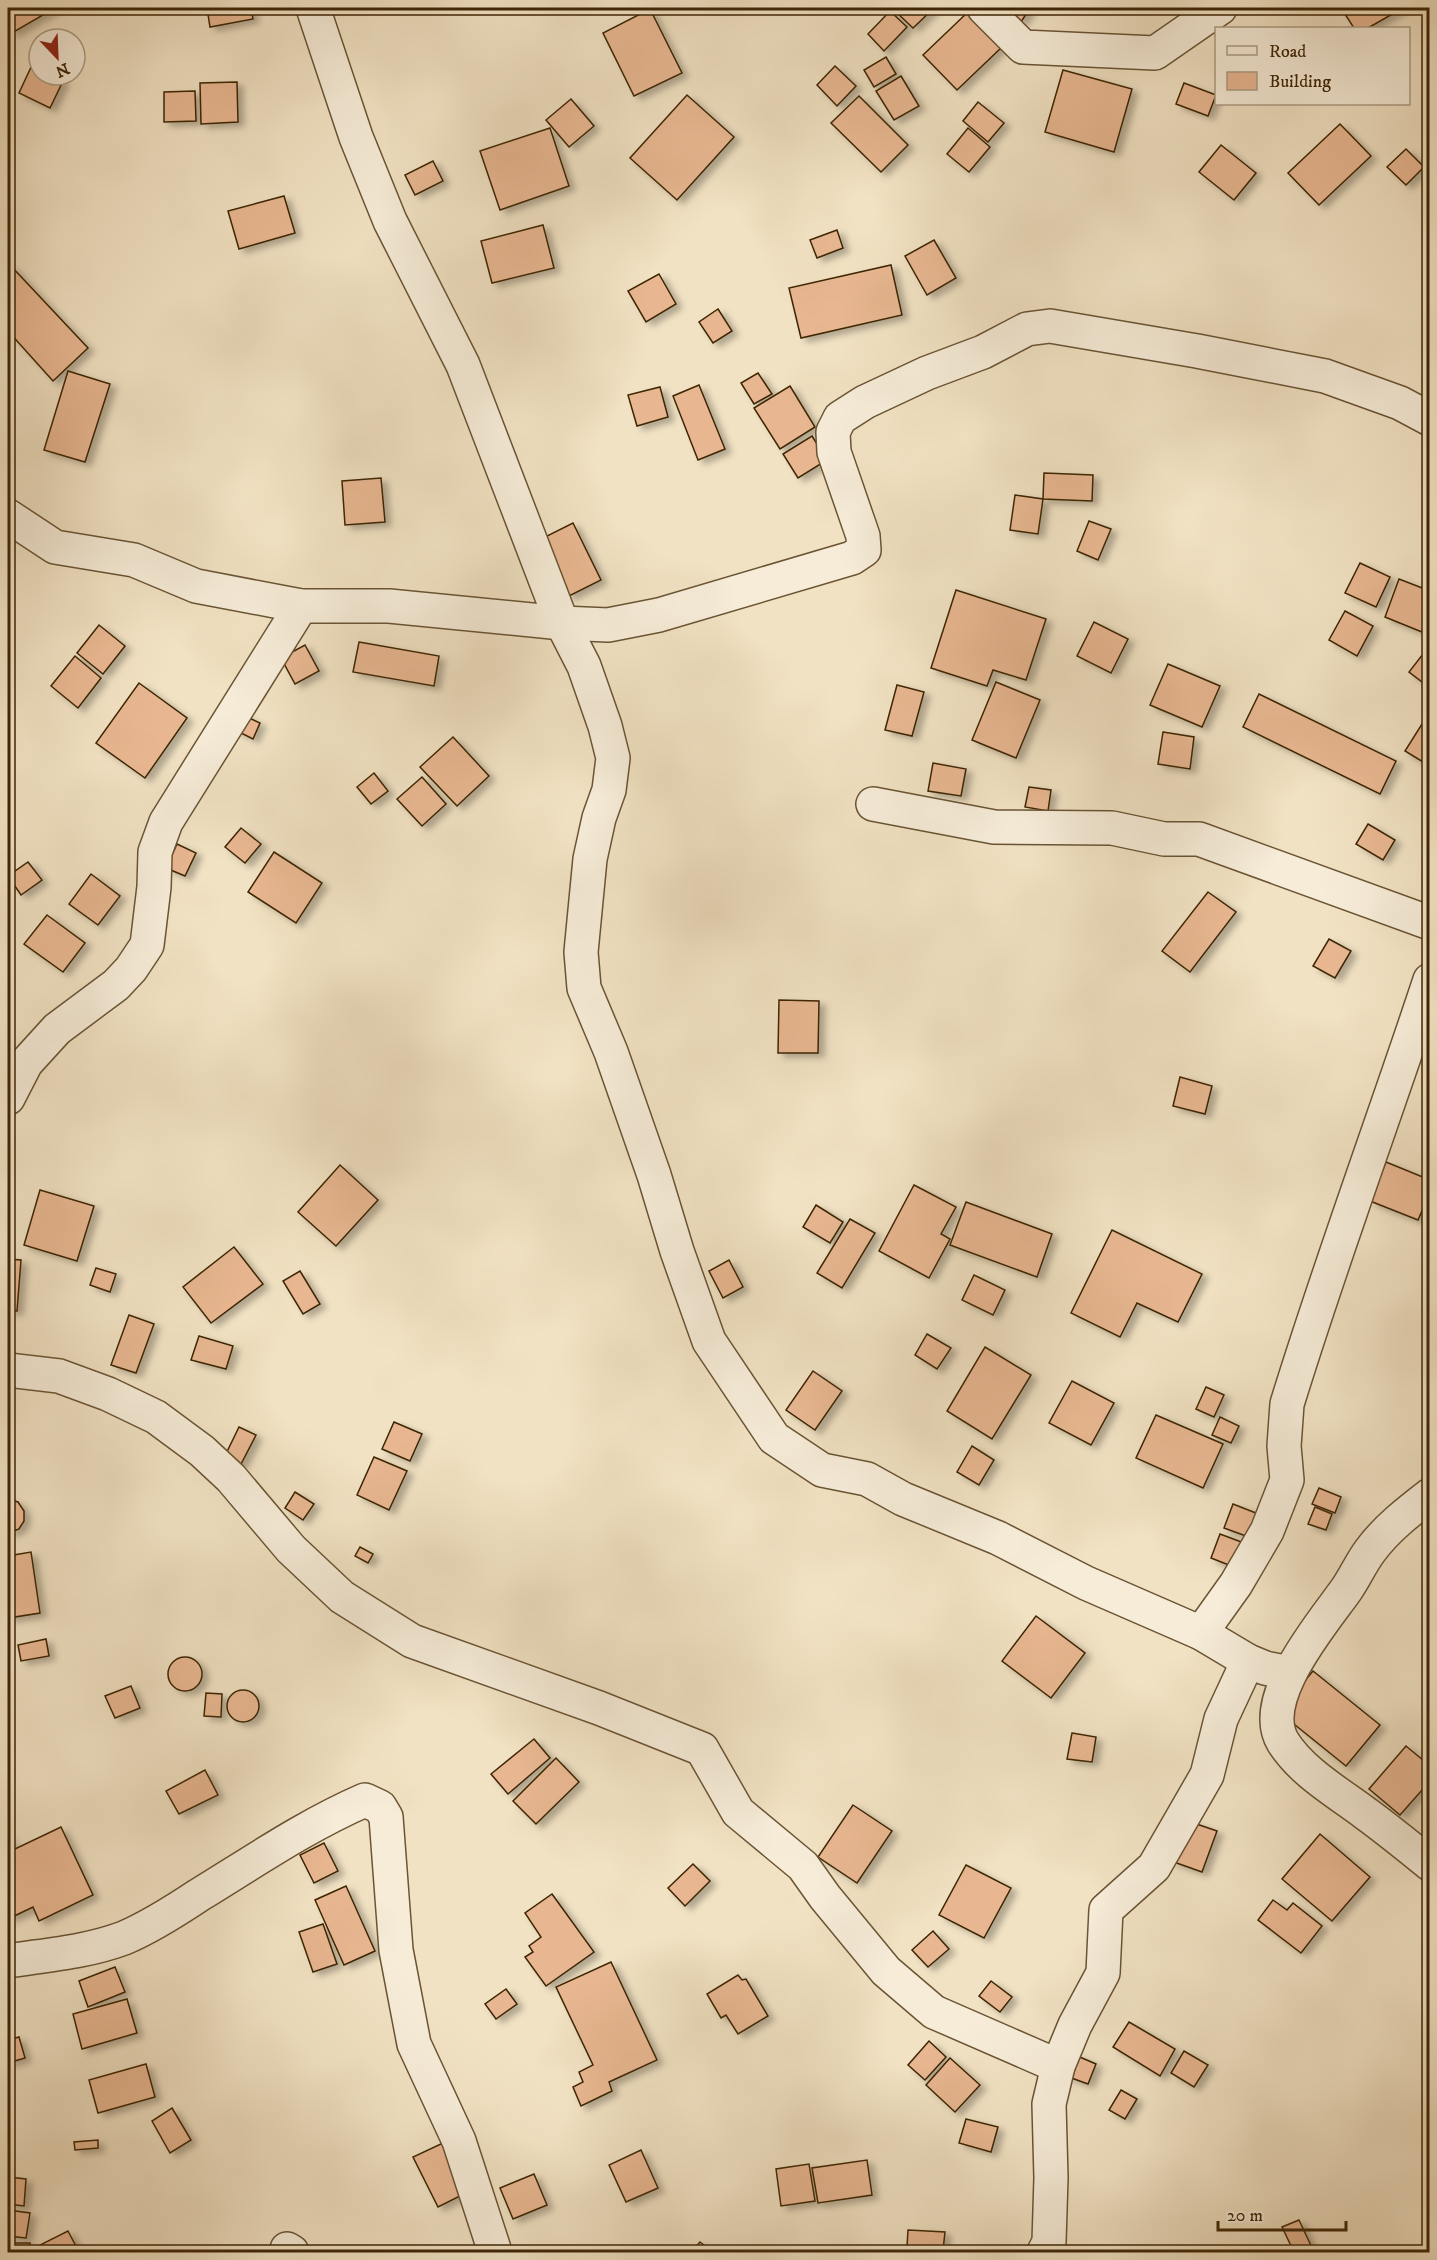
<svg xmlns="http://www.w3.org/2000/svg" width="1437" height="2260" font-family="'IM FELL DW Pica',serif">
<style>
.building{fill:#e8b791;stroke:#3d2505;stroke-width:1.5;filter:url(#shadow)}
.lines{fill:none;stroke-linecap:round;stroke-linejoin:round}
.minor-casing{stroke:#6a5434;stroke-width:36}
.minor{stroke:#f6ecd8;stroke-width:33}
</style>
<defs>
<filter id="shadow"><feDropShadow dx="6" dy="4" stdDeviation="3" flood-color="#0004"/></filter>
</defs>
<rect width="100%" height="100%" fill="#f1e2c3"/>
<filter id="stains"><feTurbulence type="fractalNoise" baseFrequency=".00333" numOctaves="4"/><feColorMatrix values="0 0 0 0 .2 0 0 0 0 .09 0 0 0 0 .02 0 0 0 .5 -.17"/></filter>
<radialGradient id="worn" r=".72"><stop offset=".6" stop-color="#630" stop-opacity="0"/><stop offset="1" stop-color="#630" stop-opacity=".3"/></radialGradient>
<g class="building">
<path d="M 8,8 L 55,8 L 12,33 L 8,25 Z"/>
<path d="M 207,8 L 251,8 L 253,19 L 210,27 Z"/>
<path d="M 898,8 L 934,8 L 913,28 L 895,11 Z"/>
<path d="M 1004,8 L 1030,8 L 1021,22 Z"/>
<path d="M 1341,8 L 1403,8 L 1368,28 L 1354,28 Z"/>
<path d="M 650,9 L 682,73 L 634,96 L 603,33 Z"/>
<path d="M 890,11 L 907,27 L 884,51 L 868,34 Z"/>
<path d="M 969,11 L 1003,46 L 957,90 L 923,55 Z"/>
<path d="M 886,57 L 896,74 L 874,87 L 864,70 Z"/>
<path d="M 32,65 L 39,69 L 39,75 L 52,75 L 63,81 L 50,108 L 19,93 Z"/>
<path d="M 835,66 L 856,86 L 837,106 L 817,85 Z"/>
<path d="M 1063,70 L 1132,89 L 1114,152 L 1045,132 Z"/>
<path d="M 901,76 L 919,106 L 894,120 L 876,91 Z"/>
<path d="M 237,82 L 238,122 L 201,124 L 200,83 Z"/>
<path d="M 1184,83 L 1216,95 L 1208,116 L 1176,104 Z"/>
<path d="M 195,91 L 196,121 L 164,122 L 164,92 Z"/>
<path d="M 687,95 L 734,137 L 677,200 L 630,158 Z"/>
<path d="M 859,96 L 908,145 L 881,172 L 831,123 Z"/>
<path d="M 571,99 L 594,126 L 569,147 L 546,120 Z"/>
<path d="M 978,102 L 1004,123 L 988,142 L 963,121 Z"/>
<path d="M 1340,124 L 1371,156 L 1319,205 L 1288,173 Z"/>
<path d="M 550,128 L 569,186 L 500,210 L 480,151 Z"/>
<path d="M 968,128 L 990,147 L 969,172 L 947,154 Z"/>
<path d="M 1221,145 L 1256,173 L 1234,200 L 1199,172 Z"/>
<path d="M 1406,149 L 1424,167 L 1406,185 L 1387,167 Z"/>
<path d="M 433,161 L 443,181 L 415,195 L 405,175 Z"/>
<path d="M 284,196 L 295,233 L 239,249 L 228,211 Z"/>
<path d="M 543,225 L 554,268 L 492,283 L 481,241 Z"/>
<path d="M 837,230 L 843,248 L 817,258 L 810,240 Z"/>
<path d="M 934,240 L 956,278 L 927,295 L 905,256 Z"/>
<path d="M 10,265 L 88,348 L 53,381 L 8,331 L 8,268 Z"/>
<path d="M 891,265 L 902,315 L 801,338 L 789,288 Z"/>
<path d="M 659,274 L 676,304 L 646,322 L 628,291 Z"/>
<path d="M 718,309 L 732,331 L 713,343 L 699,322 Z"/>
<path d="M 68,371 L 110,384 L 85,462 L 44,450 Z"/>
<path d="M 758,373 L 772,394 L 754,404 L 741,383 Z"/>
<path d="M 699,385 L 725,449 L 698,460 L 673,396 Z"/>
<path d="M 790,386 L 815,427 L 780,449 L 754,408 Z"/>
<path d="M 660,387 L 668,417 L 637,426 L 628,395 Z"/>
<path d="M 812,436 L 827,460 L 798,478 L 783,454 Z"/>
<path d="M 1044,473 L 1093,475 L 1092,501 L 1043,499 Z"/>
<path d="M 381,478 L 385,522 L 345,525 L 342,481 Z"/>
<path d="M 1015,495 L 1043,499 L 1038,534 L 1010,530 Z"/>
<path d="M 1089,521 L 1111,529 L 1098,560 L 1077,551 Z"/>
<path d="M 573,523 L 601,580 L 569,596 L 541,539 Z"/>
<path d="M 1360,563 L 1390,577 L 1376,607 L 1345,593 Z"/>
<path d="M 1399,579 L 1430,591 L 1430,615 L 1422,632 L 1385,617 Z"/>
<path d="M 956,590 L 1046,619 L 1026,680 L 993,670 L 987,686 L 931,668 Z"/>
<path d="M 1345,611 L 1373,626 L 1357,656 L 1329,640 Z"/>
<path d="M 1094,622 L 1128,639 L 1111,673 L 1077,656 Z"/>
<path d="M 99,625 L 125,646 L 103,674 L 77,653 Z"/>
<path d="M 359,642 L 439,656 L 434,686 L 353,672 Z"/>
<path d="M 305,645 L 319,671 L 295,684 L 281,658 Z"/>
<path d="M 1430,645 L 1430,688 L 1409,672 Z"/>
<path d="M 75,656 L 101,678 L 78,708 L 51,686 Z"/>
<path d="M 1168,664 L 1220,686 L 1202,727 L 1150,705 Z"/>
<path d="M 996,682 L 1040,700 L 1016,758 L 972,740 Z"/>
<path d="M 139,683 L 187,718 L 145,778 L 96,743 Z"/>
<path d="M 897,685 L 924,692 L 912,736 L 885,730 Z"/>
<path d="M 1259,694 L 1396,761 L 1380,794 L 1243,727 Z"/>
<path d="M 243,715 L 260,723 L 253,739 L 235,730 Z"/>
<path d="M 1422,724 L 1430,728 L 1430,763 L 1428,765 L 1405,751 Z"/>
<path d="M 1163,732 L 1194,737 L 1190,769 L 1158,764 Z"/>
<path d="M 453,737 L 489,776 L 457,806 L 420,767 Z"/>
<path d="M 933,763 L 966,769 L 961,796 L 928,791 Z"/>
<path d="M 374,773 L 388,791 L 371,804 L 357,787 Z"/>
<path d="M 422,777 L 446,804 L 422,826 L 397,799 Z"/>
<path d="M 1029,787 L 1051,790 L 1048,811 L 1025,807 Z"/>
<path d="M 1368,824 L 1395,840 L 1383,860 L 1356,844 Z"/>
<path d="M 241,828 L 261,844 L 245,863 L 225,847 Z"/>
<path d="M 177,844 L 196,853 L 185,876 L 166,868 Z"/>
<path d="M 274,852 L 322,883 L 296,923 L 248,892 Z"/>
<path d="M 28,862 L 42,880 L 21,895 L 8,876 Z"/>
<path d="M 91,874 L 120,896 L 98,925 L 69,904 Z"/>
<path d="M 1208,892 L 1236,912 L 1190,972 L 1162,951 Z"/>
<path d="M 47,915 L 85,943 L 63,972 L 24,944 Z"/>
<path d="M 1329,939 L 1351,951 L 1335,978 L 1313,966 Z"/>
<path d="M 779,1000 L 819,1001 L 818,1053 L 778,1053 Z"/>
<path d="M 1180,1077 L 1212,1086 L 1205,1114 L 1173,1106 Z"/>
<path d="M 1386,1162 L 1430,1180 L 1430,1192 L 1418,1220 L 1370,1201 Z"/>
<path d="M 340,1165 L 378,1200 L 336,1246 L 298,1212 Z"/>
<path d="M 914,1185 L 956,1207 L 941,1234 L 950,1239 L 929,1278 L 879,1251 Z"/>
<path d="M 40,1190 L 94,1206 L 77,1261 L 24,1245 Z"/>
<path d="M 966,1202 L 1052,1234 L 1037,1277 L 950,1245 Z"/>
<path d="M 816,1205 L 843,1222 L 830,1243 L 803,1227 Z"/>
<path d="M 850,1219 L 875,1233 L 842,1288 L 817,1273 Z"/>
<path d="M 1112,1230 L 1202,1274 L 1178,1322 L 1137,1303 L 1120,1337 L 1071,1313 Z"/>
<path d="M 234,1247 L 263,1284 L 211,1323 L 183,1287 Z"/>
<path d="M 8,1259 L 21,1260 L 17,1311 L 8,1311 Z"/>
<path d="M 729,1260 L 743,1287 L 723,1298 L 709,1271 Z"/>
<path d="M 96,1268 L 116,1274 L 110,1292 L 90,1285 Z"/>
<path d="M 300,1271 L 320,1304 L 303,1314 L 283,1281 Z"/>
<path d="M 974,1275 L 1005,1290 L 993,1315 L 962,1300 Z"/>
<path d="M 129,1315 L 154,1324 L 136,1373 L 111,1365 Z"/>
<path d="M 927,1334 L 951,1348 L 937,1369 L 915,1355 Z"/>
<path d="M 199,1336 L 233,1346 L 226,1369 L 191,1360 Z"/>
<path d="M 985,1347 L 1031,1375 L 992,1439 L 947,1411 Z"/>
<path d="M 813,1371 L 842,1391 L 815,1430 L 786,1410 Z"/>
<path d="M 1072,1381 L 1114,1403 L 1091,1445 L 1049,1423 Z"/>
<path d="M 1206,1387 L 1224,1395 L 1214,1417 L 1196,1409 Z"/>
<path d="M 1156,1415 L 1223,1444 L 1203,1488 L 1136,1458 Z"/>
<path d="M 1220,1417 L 1239,1426 L 1231,1443 L 1212,1435 Z"/>
<path d="M 394,1422 L 422,1434 L 410,1461 L 382,1449 Z"/>
<path d="M 239,1427 L 256,1435 L 240,1466 L 224,1458 Z"/>
<path d="M 972,1446 L 994,1460 L 979,1485 L 957,1472 Z"/>
<path d="M 374,1457 L 407,1471 L 389,1510 L 357,1495 Z"/>
<path d="M 1319,1488 L 1341,1497 L 1335,1513 L 1312,1504 Z"/>
<path d="M 295,1492 L 314,1504 L 303,1520 L 285,1508 Z"/>
<path d="M 8,1499 L 18,1502 L 24,1511 L 24,1521 L 19,1529 L 9,1533 Z"/>
<path d="M 1233,1504 L 1266,1517 L 1257,1540 L 1224,1528 Z"/>
<path d="M 1315,1507 L 1332,1514 L 1326,1530 L 1308,1524 Z"/>
<path d="M 1220,1534 L 1244,1543 L 1234,1567 L 1211,1558 Z"/>
<path d="M 360,1547 L 373,1554 L 368,1563 L 355,1556 Z"/>
<path d="M 31,1552 L 40,1613 L 8,1618 L 8,1556 Z"/>
<path d="M 1036,1616 L 1085,1653 L 1051,1698 L 1002,1661 Z"/>
<path d="M 46,1639 L 49,1656 L 21,1661 L 18,1645 Z"/>
<circle cx="185" cy="1674" r="17"/>
<path d="M 1313,1671 L 1380,1725 L 1346,1766 L 1279,1712 Z"/>
<path d="M 131,1686 L 140,1708 L 115,1718 L 105,1696 Z"/>
<circle cx="243" cy="1706" r="16"/>
<path d="M 206,1693 L 222,1694 L 221,1717 L 204,1716 Z"/>
<path d="M 1072,1733 L 1096,1737 L 1092,1762 L 1067,1759 Z"/>
<path d="M 534,1739 L 550,1758 L 508,1794 L 491,1774 Z"/>
<path d="M 1406,1746 L 1430,1766 L 1430,1781 L 1400,1815 L 1369,1789 Z"/>
<path d="M 556,1758 L 579,1782 L 536,1824 L 513,1801 Z"/>
<path d="M 205,1770 L 218,1795 L 179,1814 L 166,1791 Z"/>
<path d="M 853,1805 L 892,1831 L 857,1883 L 818,1857 Z"/>
<path d="M 1185,1820 L 1217,1831 L 1202,1872 L 1171,1861 Z"/>
<path d="M 61,1827 L 93,1895 L 39,1921 L 33,1907 L 8,1919 L 8,1834 L 15,1849 Z"/>
<path d="M 1320,1834 L 1370,1877 L 1332,1921 L 1282,1879 Z"/>
<path d="M 324,1843 L 338,1871 L 314,1883 L 300,1855 Z"/>
<path d="M 693,1864 L 710,1881 L 685,1906 L 668,1888 Z"/>
<path d="M 966,1865 L 1011,1888 L 984,1938 L 939,1915 Z"/>
<path d="M 346,1886 L 375,1951 L 344,1965 L 315,1900 Z"/>
<path d="M 552,1894 L 594,1952 L 546,1986 L 525,1957 L 533,1952 L 529,1946 L 541,1937 L 525,1913 Z"/>
<path d="M 1273,1900 L 1287,1910 L 1293,1903 L 1322,1926 L 1301,1953 L 1258,1920 Z"/>
<path d="M 323,1924 L 337,1964 L 313,1972 L 299,1932 Z"/>
<path d="M 933,1931 L 949,1949 L 928,1967 L 912,1950 Z"/>
<path d="M 611,1962 L 657,2060 L 609,2082 L 612,2091 L 581,2106 L 573,2087 L 583,2082 L 579,2072 L 593,2065 L 556,1987 Z"/>
<path d="M 115,1967 L 125,1992 L 88,2007 L 79,1981 Z"/>
<path d="M 738,1975 L 742,1980 L 746,1979 L 768,2016 L 738,2034 L 726,2015 L 721,2018 L 707,1994 Z"/>
<path d="M 991,1981 L 1012,1997 L 1000,2012 L 979,1996 Z"/>
<path d="M 506,1989 L 517,2004 L 496,2019 L 485,2004 Z"/>
<path d="M 127,1999 L 137,2033 L 82,2049 L 73,2014 Z"/>
<path d="M 1129,2022 L 1175,2049 L 1160,2076 L 1113,2047 Z"/>
<path d="M 19,2037 L 25,2058 L 8,2063 L 8,2040 Z"/>
<path d="M 929,2041 L 946,2057 L 925,2080 L 908,2065 Z"/>
<path d="M 1184,2051 L 1208,2065 L 1194,2087 L 1171,2073 Z"/>
<path d="M 1075,2055 L 1096,2064 L 1088,2084 L 1066,2076 Z"/>
<path d="M 950,2058 L 980,2085 L 955,2112 L 926,2085 Z"/>
<path d="M 146,2064 L 155,2097 L 98,2113 L 89,2080 Z"/>
<path d="M 1121,2090 L 1137,2099 L 1125,2119 L 1109,2110 Z"/>
<path d="M 172,2108 L 191,2140 L 170,2153 L 152,2121 Z"/>
<path d="M 966,2119 L 998,2127 L 991,2152 L 959,2143 Z"/>
<path d="M 98,2140 L 98,2148 L 75,2150 L 74,2142 Z"/>
<path d="M 443,2143 L 468,2192 L 438,2207 L 413,2157 Z"/>
<path d="M 641,2150 L 658,2188 L 626,2202 L 609,2165 Z"/>
<path d="M 867,2160 L 872,2195 L 818,2203 L 812,2168 Z"/>
<path d="M 809,2164 L 815,2201 L 781,2206 L 776,2169 Z"/>
<path d="M 534,2174 L 547,2205 L 513,2219 L 500,2188 Z"/>
<path d="M 8,2177 L 26,2179 L 24,2206 L 8,2204 Z"/>
<path d="M 8,2210 L 30,2213 L 26,2238 L 8,2236 Z"/>
<path d="M 1299,2220 L 1314,2252 L 1294,2252 L 1282,2227 Z"/>
<path d="M 908,2230 L 945,2232 L 943,2250 L 907,2247 Z"/>
<path d="M 68,2231 L 79,2252 L 43,2252 L 40,2245 Z"/>
<path d="M 700,2242 L 713,2252 L 691,2252 Z"/>
<rect x="8" y="2243" width="22" height="9"/>
</g>
<g class="lines">
<g class="minor-casing">
<g id="minor">
<path d="M 313,8 L 356,137 L 390,221 L 463,365 L 562,623 L 584,666 L 605,726 L 613,758 L 609,790 L 599,818 L 590,859 L 581,952 L 584,988 L 611,1052 L 654,1175 L 677,1251 L 709,1341 L 774,1438 L 822,1470 L 867,1479 L 903,1499 L 998,1538 L 1086,1583 L 1201,1633 L 1248,1661 L 1265,1668 L 1290,1673"/>
<path d="M 984,8 L 1023,47 L 1155,53 L 1220,8"/>
<path d="M 8,516 L 55,547 L 134,560 L 196,586 L 301,606 L 389,606 L 562,623 L 608,625 L 659,615 L 852,558 L 864,550 L 863,536 L 834,452 L 833,432 L 840,418 L 865,402 L 927,373 L 983,352 L 1027,329 L 1050,326 L 1197,351 L 1325,376 L 1400,403 L 1430,419"/>
<path d="M 873,804 L 994,827 L 1112,828 L 1164,839 L 1199,839 L 1430,923"/>
<path d="M 8,1098 L 26,1063 L 57,1029 L 116,985 L 131,969 L 147,945 L 154,887 L 155,852 L 166,822 L 301,606"/>
<path d="M 8,1370 L 59,1376 L 108,1394 L 156,1417 L 202,1451 L 231,1478 L 291,1549 L 342,1597 L 412,1641 L 599,1708 L 702,1749 L 738,1812 L 803,1866 L 825,1897 L 886,1971 L 934,2012 L 1058,2066"/>
<path d="M 1430,1495 C 1408,1512 1386,1529 1370,1551 C 1361,1563 1355,1577 1346,1590 C 1322,1624 1257,1699 1283,1742 C 1302,1772 1337,1792 1365,1813 C 1387,1829 1408,1846 1430,1864"/>
<path d="M 1201,1633 L 1236,1584 L 1267,1531 L 1287,1480 L 1284,1446 L 1287,1404 C 1331,1261 1383,1122 1430,980"/>
<path d="M 8,1961 C 46,1955 87,1952 124,1938 C 150,1927 175,1911 199,1895 C 253,1862 307,1825 365,1800 L 380,1807 L 386,1817 L 396,1950 L 414,2044 L 459,2141 L 495,2252"/>
<path d="M 287,2249 L 292,2252"/>
<path d="M 1044,2252 L 1049,2242 L 1051,2178 L 1049,2104 L 1058,2066 L 1075,2025 L 1103,1973 L 1106,1910 L 1154,1867 L 1207,1775 L 1221,1719 L 1248,1661"/>
</g>
</g>
<use href="#minor" class="minor"/>
</g>
<rect width="1437" height="2260" fill="none" stroke="#f1e2c3" stroke-width="30"/>
<rect x="9" y="9" width="1419" height="2242" fill="none" stroke="#3d2505" stroke-width="3"/>
<rect x="15" y="15" width="1407" height="2230" fill="none" stroke="#3d2505" stroke-width="1.5"/>
<rect x="1215" y="27" width="195" height="78" fill="#f6ecd8" stroke="#ac9c84" stroke-width="1.5"/>
<rect x="1227" y="46" width="30" height="9" fill="#f6ecd8" stroke="#ac9c84" stroke-width="1.5"/>
<text x="1269" y="57" font-size="18" fill="#3d2505">Road</text>
<rect x="1227" y="72" width="30" height="18" fill="#e8b791" stroke="#ac9c84" stroke-width="1.5"/>
<text x="1269" y="87" font-size="18" fill="#3d2505">Building</text>
<g transform="translate(57 57) rotate(157)"><circle r="28" fill="#f6ecd8" stroke="#ac9c84" stroke-width="1.5"/>
<path d="M0-4.5L10 22L0 15L-10 22Z" fill="#8f2418"/>
<text y="-9" font-size="16" font-weight="bold" text-anchor="middle" fill="#3d2505">N</text>
</g>
<path d="M1218 2221v9h128v-9" fill="none" stroke="#3d2505" stroke-width="3"/>
<text x="1227" y="2221" font-size="18" fill="#3d2505" stroke="#f6ecd8" stroke-width="4.5" paint-order="stroke">20 m</text>
<rect width="100%" height="100%" filter="url(#stains)"/>
<rect width="100%" height="100%" fill="url(#worn)"/>
</svg>
